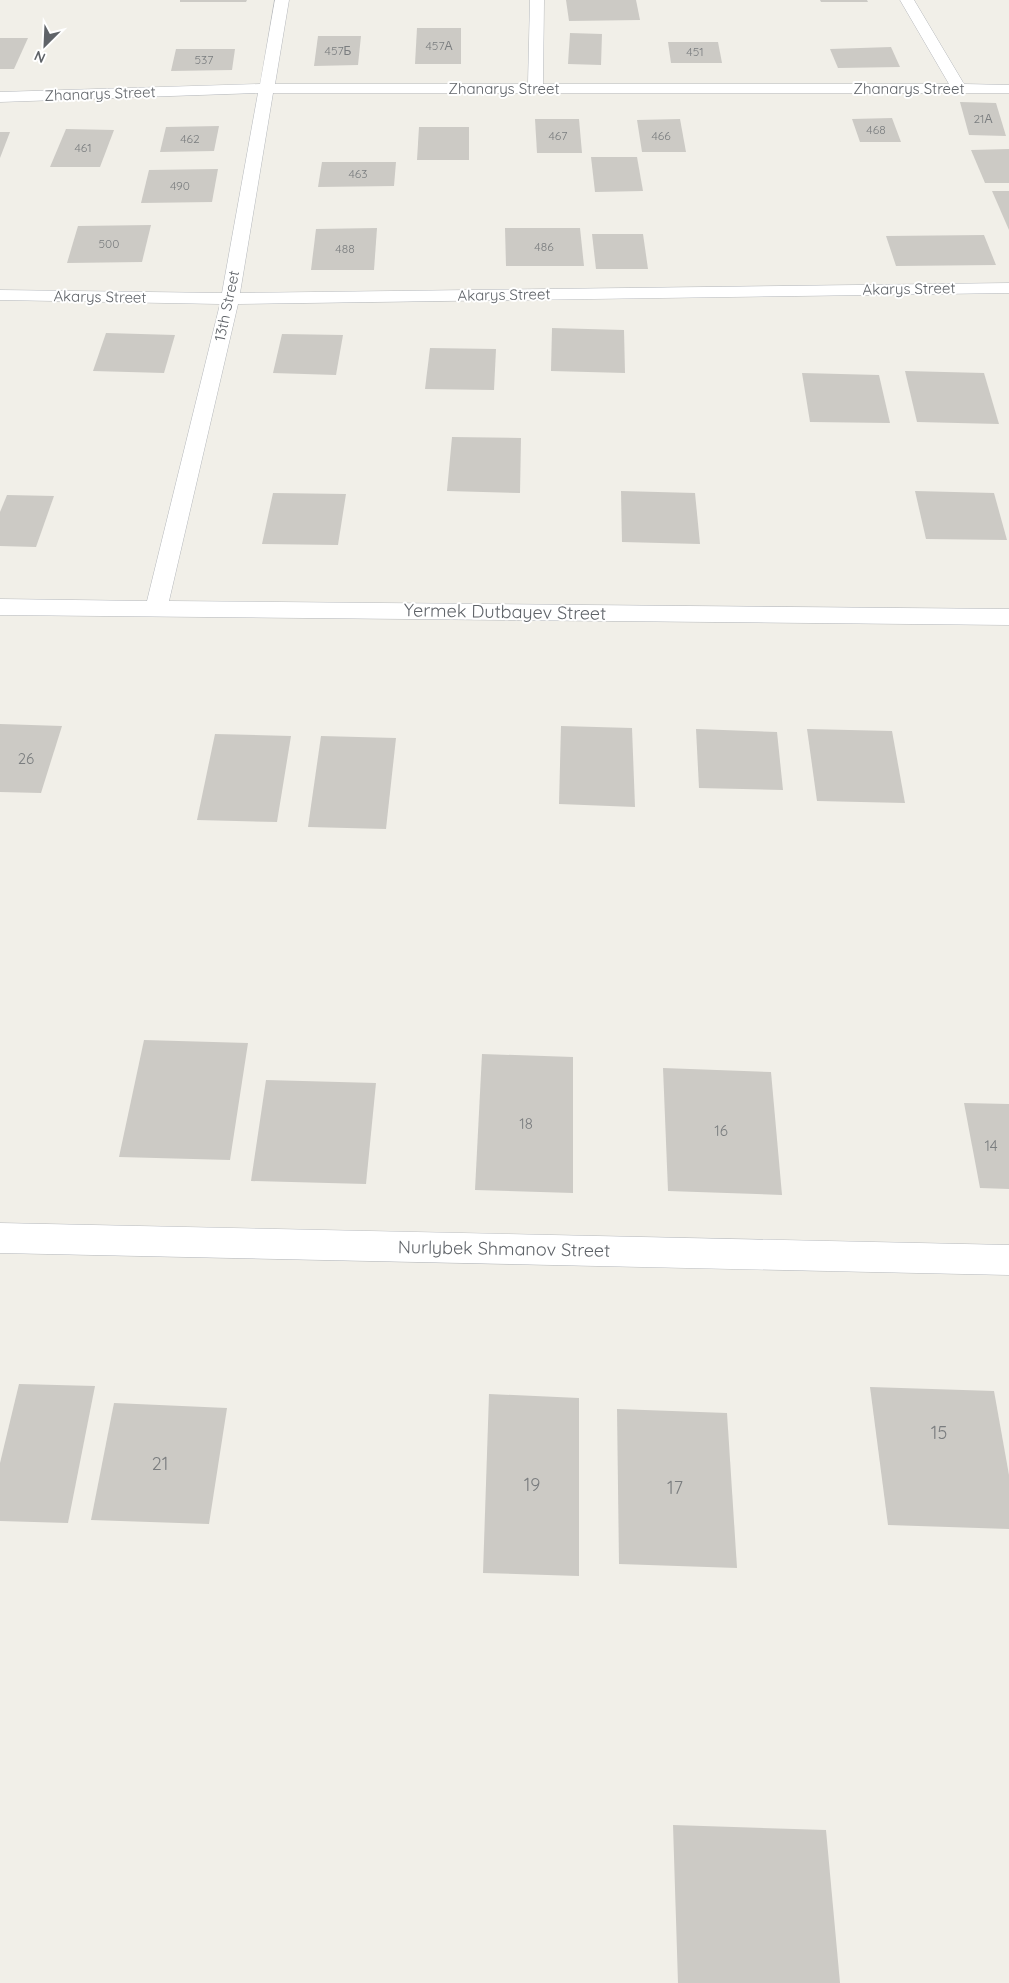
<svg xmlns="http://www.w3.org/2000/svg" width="1009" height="1983" font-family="Quicksand,sans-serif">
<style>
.building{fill:#cccac5}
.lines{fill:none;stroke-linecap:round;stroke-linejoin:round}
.minor-casing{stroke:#b5b8bc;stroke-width:1}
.minor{fill:#fff;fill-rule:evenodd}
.labels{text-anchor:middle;stroke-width:4;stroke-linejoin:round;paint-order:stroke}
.far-number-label{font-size:12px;fill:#7a7d7f}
.far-street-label{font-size:15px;fill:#5f6368;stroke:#fff}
.number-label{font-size:15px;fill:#7a7d7f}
.street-label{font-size:18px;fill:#5f6368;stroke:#fff}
.near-number-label{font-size:18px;fill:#7a7d7f}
</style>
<rect width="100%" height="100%" fill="#f1efe8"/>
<g class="building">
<path d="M 180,0 L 247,0 L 246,2 L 180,2 Z"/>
<path d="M 566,0 L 636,0 L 640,20 L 569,21 Z"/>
<path d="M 820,0 L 867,0 L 868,2 L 821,2 Z"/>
<path d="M 417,28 L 461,28 L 461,64 L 415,64 Z"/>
<path d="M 570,33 L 602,34 L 601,65 L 568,64 Z"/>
<path d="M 318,36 L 361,36 L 358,65 L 314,66 Z"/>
<path d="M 0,38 L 28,38 L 14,69 L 0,69 Z"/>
<path d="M 668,42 L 718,42 L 722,63 L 671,63 Z"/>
<path d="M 891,47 L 900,67 L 838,68 L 830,49 Z"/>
<path d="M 176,49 L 235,49 L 232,70 L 171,71 Z"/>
<path d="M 960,102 L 996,103 L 1006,136 L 969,135 Z"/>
<path d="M 892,118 L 901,142 L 860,142 L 852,119 Z"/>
<path d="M 535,119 L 579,119 L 582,153 L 537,153 Z"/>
<path d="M 680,119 L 686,152 L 642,152 L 637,120 Z"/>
<path d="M 219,126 L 214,151 L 160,152 L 166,127 Z"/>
<path d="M 419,127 L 469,127 L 469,160 L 417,160 Z"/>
<path d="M 66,129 L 114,130 L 100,167 L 50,167 Z"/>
<path d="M 0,132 L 10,132 L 0,158 Z"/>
<path d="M 1009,149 L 1009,183 L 985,183 L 971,150 Z"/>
<path d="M 591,157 L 637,157 L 643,191 L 595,192 Z"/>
<path d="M 322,162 L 396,162 L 394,186 L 318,187 Z"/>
<path d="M 218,169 L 212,202 L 141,203 L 149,170 Z"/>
<path d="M 992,191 L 1009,191 L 1009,230 Z"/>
<path d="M 151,225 L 142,262 L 67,263 L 78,226 Z"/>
<path d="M 377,228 L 374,270 L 311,270 L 316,229 Z"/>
<path d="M 505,228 L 580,228 L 584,266 L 506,266 Z"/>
<path d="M 592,234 L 643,234 L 648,269 L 596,269 Z"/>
<path d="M 984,235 L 996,265 L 896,266 L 886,236 Z"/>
<path d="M 552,328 L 624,330 L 625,373 L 551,371 Z"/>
<path d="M 106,333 L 175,335 L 164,373 L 93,371 Z"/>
<path d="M 282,334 L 343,335 L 336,375 L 273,373 Z"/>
<path d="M 430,348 L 496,349 L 494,390 L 425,389 Z"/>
<path d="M 905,371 L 984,373 L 999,424 L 917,422 Z"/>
<path d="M 802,373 L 879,375 L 890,423 L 810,422 Z"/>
<path d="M 452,437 L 521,438 L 520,493 L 447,491 Z"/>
<path d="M 621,491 L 695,493 L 700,544 L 622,542 Z"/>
<path d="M 915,491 L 994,493 L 1007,540 L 926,539 Z"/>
<path d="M 273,493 L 346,494 L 338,545 L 262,544 Z"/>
<path d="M 7,495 L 54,496 L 36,547 L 0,546 L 0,512 Z"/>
<path d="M 0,724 L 62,726 L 41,793 L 0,792 Z"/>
<path d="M 561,726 L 632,728 L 635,807 L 559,804 Z"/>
<path d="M 696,729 L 777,732 L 783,790 L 699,788 Z"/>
<path d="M 807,729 L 892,731 L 905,803 L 817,801 Z"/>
<path d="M 215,734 L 291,736 L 277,822 L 197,820 Z"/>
<path d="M 321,736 L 396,738 L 386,829 L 308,827 Z"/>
<path d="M 144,1040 L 248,1043 L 230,1160 L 119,1157 Z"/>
<path d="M 482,1054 L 573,1057 L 573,1193 L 475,1190 Z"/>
<path d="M 663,1068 L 771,1072 L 782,1195 L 668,1191 Z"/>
<path d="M 266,1080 L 376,1083 L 366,1184 L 251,1181 Z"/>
<path d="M 964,1103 L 1009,1104 L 1009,1189 L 980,1188 Z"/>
<path d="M 19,1384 L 95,1386 L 68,1523 L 0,1521 L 0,1463 Z"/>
<path d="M 870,1387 L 994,1391 L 1009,1475 L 1009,1529 L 888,1525 Z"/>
<path d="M 489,1394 L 579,1398 L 579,1576 L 483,1573 Z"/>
<path d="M 114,1403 L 227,1408 L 209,1524 L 91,1520 Z"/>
<path d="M 617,1409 L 727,1413 L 737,1568 L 619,1564 Z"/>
<path d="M 673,1825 L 826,1830 L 840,1983 L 678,1983 Z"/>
</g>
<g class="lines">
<g class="minor-casing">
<g id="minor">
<path d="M 275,0 L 289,0 L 275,84 L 528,84 L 530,0 L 544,0 L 543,84 L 949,84 L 900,0 L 914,0 L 964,84 L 1009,85 L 1009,93 L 273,93 L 240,293 L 1009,283 L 1009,293 L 238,304 L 169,601 L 1009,609 L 1009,625 L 0,615 L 0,599 L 147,601 L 220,304 L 0,300 L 0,290 L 222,293 L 258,93 L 0,102 L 0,92 L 260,84 Z"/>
<path d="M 0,1223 L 1009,1245 L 1009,1275 L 0,1253 Z"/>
</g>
</g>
<use href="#minor" class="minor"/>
</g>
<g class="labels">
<g class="far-number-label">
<text x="439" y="50">457А</text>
<text x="338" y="55">457Б</text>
<text x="695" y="56">451</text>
<text x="204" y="64">537</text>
<text x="983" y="123">21А</text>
<text x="876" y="134">468</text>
<text x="558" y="140">467</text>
<text x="661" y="140">466</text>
<text x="190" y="143">462</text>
<text x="83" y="152">461</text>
<text x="358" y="178">463</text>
<text x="180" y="190">490</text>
<text x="109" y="248">500</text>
<text x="544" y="251">486</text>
<text x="345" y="253">488</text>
</g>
<g class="far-street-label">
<text x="504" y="94">Zhanarys Street</text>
<text x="909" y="94">Zhanarys Street</text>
<text transform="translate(100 94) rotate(-2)" y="5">Zhanarys Street</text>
<text transform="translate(909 289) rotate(-1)" y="5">Akarys Street</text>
<text transform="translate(504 295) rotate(-1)" y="5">Akarys Street</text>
<text transform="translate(100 297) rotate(1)" y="5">Akarys Street</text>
<text transform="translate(227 306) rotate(-78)" y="5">13th Street</text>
</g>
<g class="number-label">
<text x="26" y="764">26</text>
<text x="526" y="1129">18</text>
<text x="721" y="1136">16</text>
<text x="991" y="1151">14</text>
</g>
<g class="street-label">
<text transform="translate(505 612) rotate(1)" y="6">Yermek Dutbayev Street</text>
<text transform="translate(504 1249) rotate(1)" y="6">Nurlybek Shmanov Street</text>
</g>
<g class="near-number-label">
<text x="939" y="1439">15</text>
<text x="160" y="1470">21</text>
<text x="532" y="1491">19</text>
<text x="675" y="1494">17</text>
</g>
</g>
<g transform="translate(45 45) rotate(204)" stroke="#ffffff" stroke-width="4" paint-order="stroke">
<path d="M0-4L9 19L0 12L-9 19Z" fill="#5f6368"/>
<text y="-8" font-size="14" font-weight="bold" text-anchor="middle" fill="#5f6368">N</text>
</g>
</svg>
